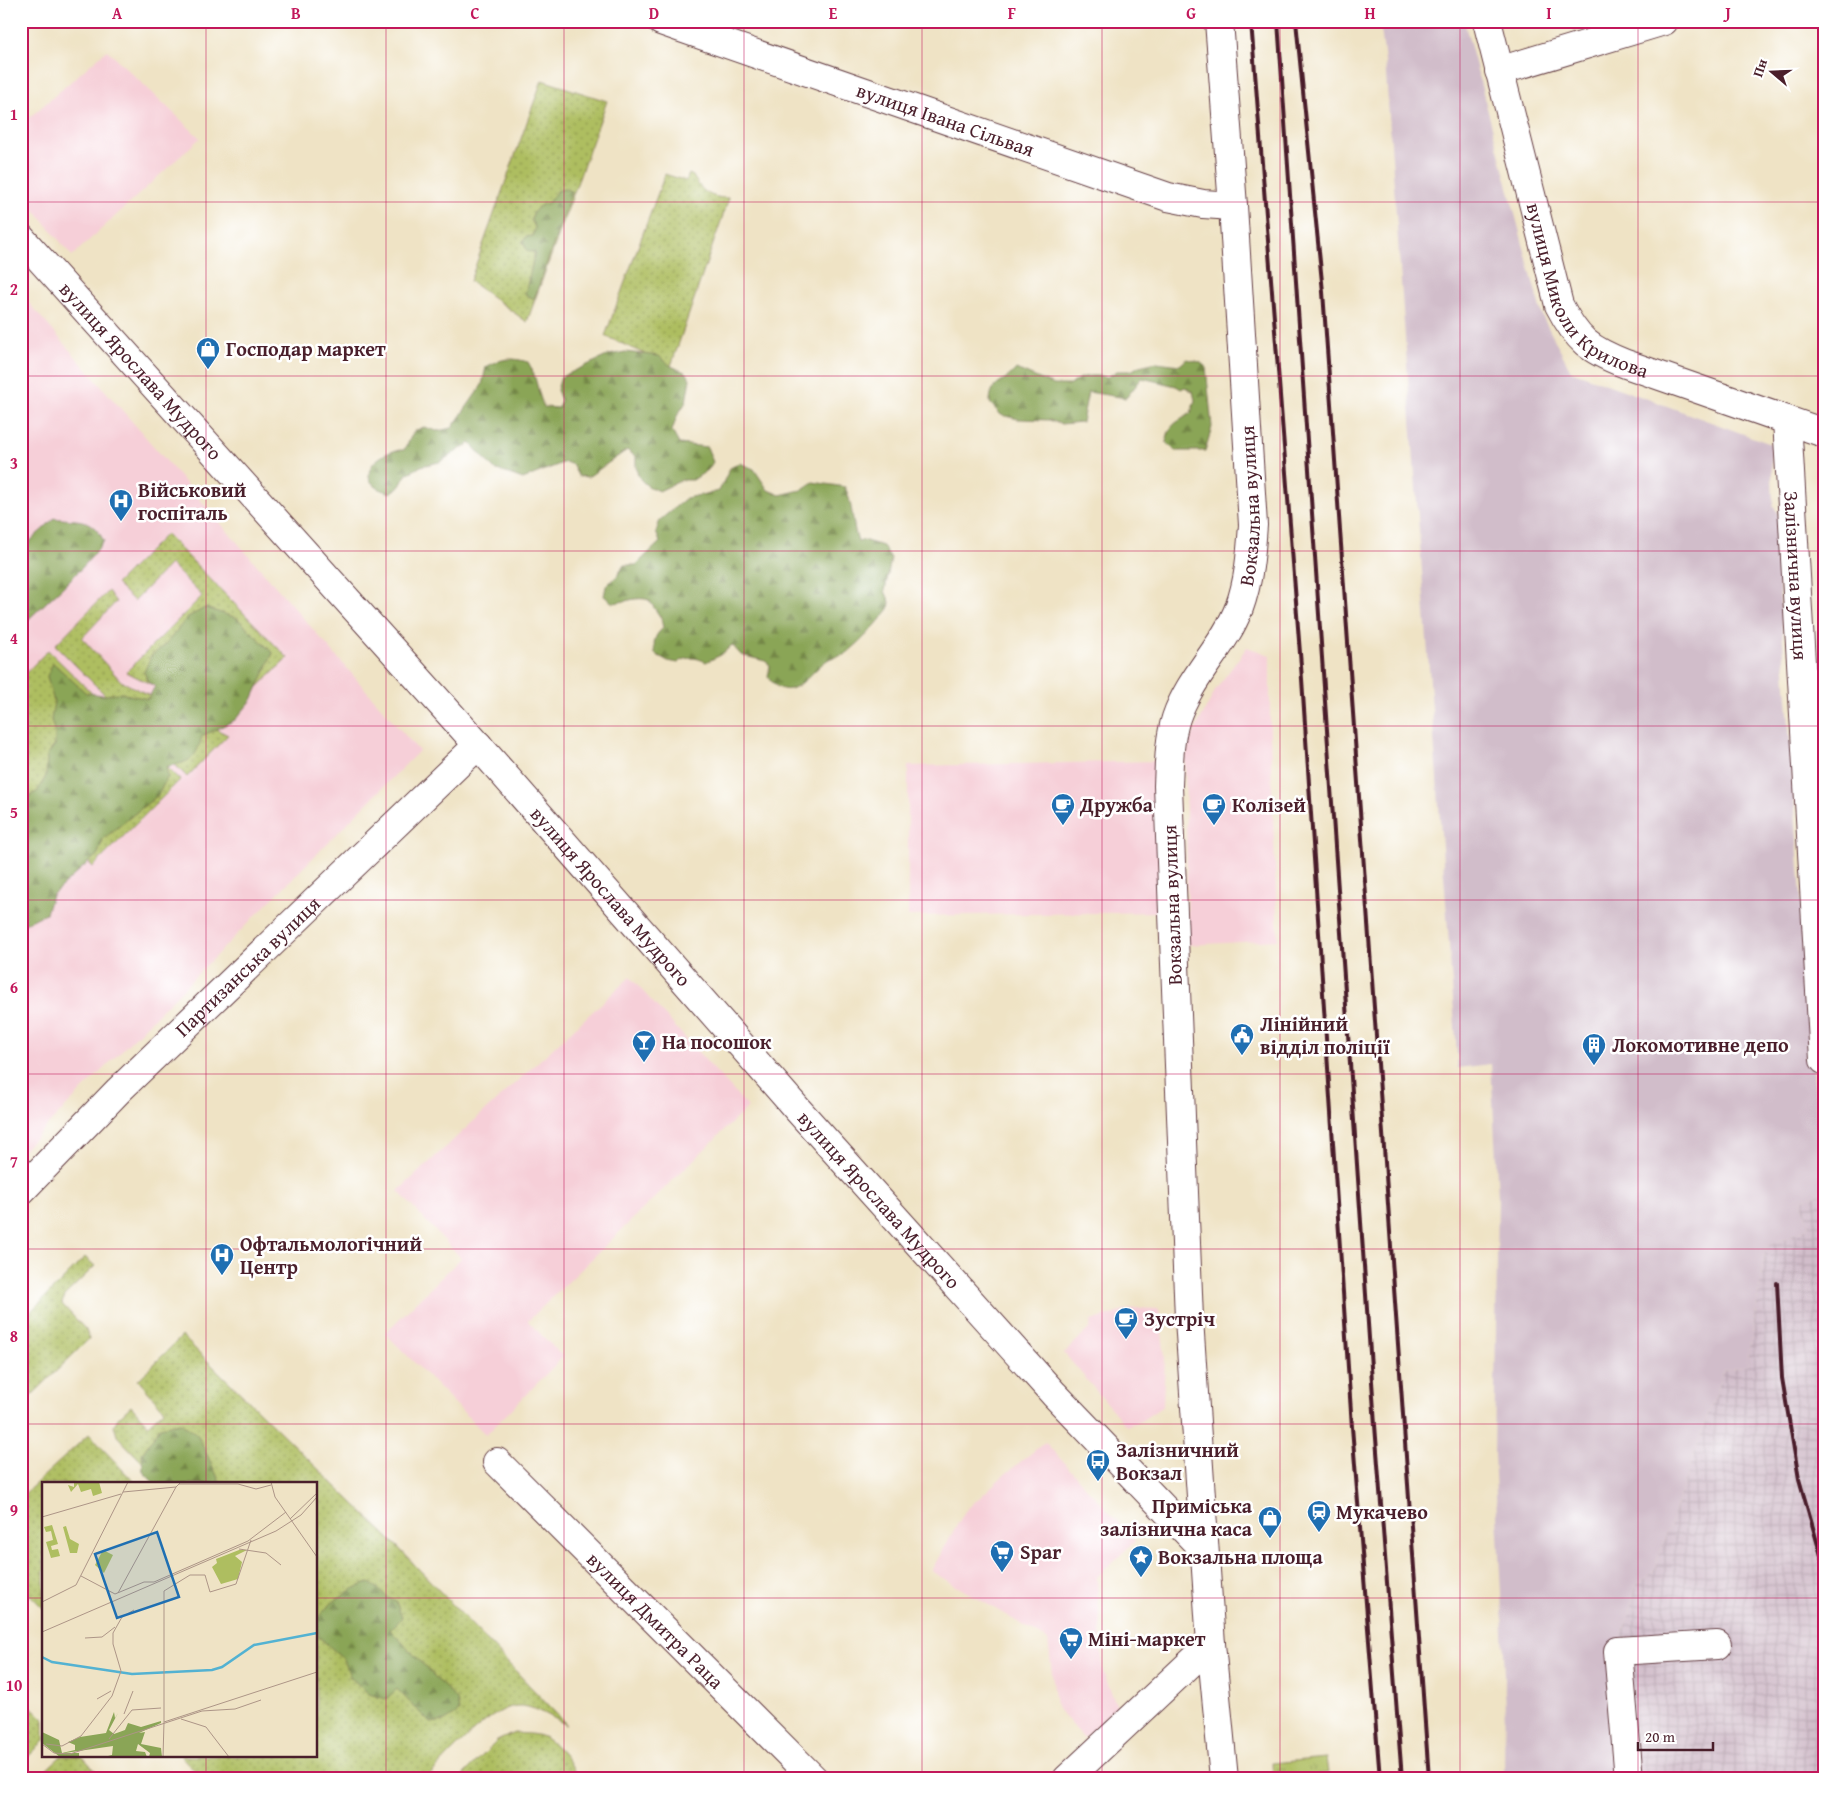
<svg xmlns="http://www.w3.org/2000/svg" width="1845" height="1800" font-family="'Gentium Book Plus',serif">
<style>
.built{fill:#f6cfd8}
.industrial{fill:url(#industrial-grid)}
.railway{fill:#d1bdca}
.grass{fill:url(#grass-dots);stroke:#7c6e46}
.forest{fill:url(#forest-firs);stroke:#6a6240}
.park{fill:url(#park-tufts);stroke:#7c6e46}
.lines{fill:none;stroke-linecap:round;stroke-linejoin:round}
.minor-casing{stroke:#633c42;stroke-width:30}
.tertiary-casing{stroke:#633c42;stroke-width:30}
.minor{stroke:#fff;stroke-width:28}
.tertiary{stroke:#fff;stroke-width:28}
.rail{stroke:#4a1f2b;stroke-width:4}
.grid{fill:none;stroke:#c2185b;stroke-width:1;stroke-opacity:0.55}
.labels{text-anchor:middle;stroke-width:5;stroke-linejoin:round;paint-order:stroke}
.street-label{font-size:20px;fill:#4a1f2b;stroke:#fff}
.poi-label{font-size:20px;font-weight:bold;fill:#4a1f2b;stroke:#fff;text-anchor:start}
.inset-river{fill:none;stroke:#53b2d2;stroke-width:2.5}
.inset-road{fill:none;stroke:#ad9587;stroke-width:1}
.view{fill:#1f6fb2;fill-opacity:0.15;stroke:#1f6fb2;stroke-width:2.5}
.inset-edge{fill:none;stroke:#4a1f2b;stroke-width:2.5}
.neatline{fill:none;stroke:#c2185b;stroke-width:2}
.grid-label{font-size:16px;text-anchor:middle;font-weight:bold;fill:#c2185b}
</style>
<defs>
<pattern id="industrial-grid" width="8" height="8" patternUnits="userSpaceOnUse" patternTransform="scale(1.25)"><rect width="8" height="8" fill="#d1bdca"/><path d="M0 4h8M4 0v8" fill="none" stroke="#b5a2ae"/></pattern>
<pattern id="grass-dots" width="8" height="8" patternUnits="userSpaceOnUse" patternTransform="scale(1.25)"><rect width="8" height="8" fill="#aebe60"/><path d="M2 2h.1M6 6h.1" fill="none" stroke="#909a4f" stroke-width="1.8" stroke-linecap="round"/></pattern>
<pattern id="forest-firs" width="22" height="20" patternUnits="userSpaceOnUse" patternTransform="scale(1.25)"><rect width="22" height="20" fill="#8aa556"/><path d="M5 1l3.5 6h-7zM16 11l3.5 6h-7z" fill="#738647"/></pattern>
<pattern id="park-tufts" width="24" height="20" patternUnits="userSpaceOnUse" patternTransform="scale(1.25)"><rect width="24" height="20" fill="#aebe60"/><path d="M3 7l-1-3M5 7V3M7 7l1-3M15 17l-1-3M17 17v-4M19 17l1-3" fill="none" stroke="#909a4f"/></pattern>
</defs>
<rect width="100%" height="100%" fill="#fff"/>
<filter id="ink" filterUnits="userSpaceOnUse"><feTurbulence type="fractalNoise" baseFrequency=".02" numOctaves="2"/><feDisplacementMap in="SourceGraphic" scale="10" xChannelSelector="R" yChannelSelector="G"/><feConvolveMatrix kernelMatrix="1 2 1 2 8 2 1 2 1" color-interpolation-filters="sRGB"/></filter>
<filter id="wash" filterUnits="userSpaceOnUse"><feTurbulence type="fractalNoise" baseFrequency=".0096" numOctaves="4" result="noise"/><feDisplacementMap in="SourceGraphic" scale="20" xChannelSelector="R" yChannelSelector="G"/><feGaussianBlur stdDeviation="1.12" result="paint"/><feColorMatrix in="noise" values="0 0 0 0 0 0 0 0 0 0 0 0 0 0 0 0 0 1.4 0 .05"/><feComposite in="paint" operator="in"/></filter>
<g filter="url(#wash)">
<rect width="100%" height="100%" fill="#efe3c5"/>
<g class="built">
<path d="M 107,50 L 200,138 L 72,256 L 21,193 L 21,125 Z"/>
<path d="M 21,294 L 419,751 L 21,1152 Z"/>
<path d="M 1247,647 L 1270,655 L 1270,736 L 1278,940 L 1188,945 L 1185,760 L 1190,740 L 1216,689 Z"/>
<path d="M 1159,761 L 1164,912 L 908,916 L 908,766 Z"/>
<path d="M 630,977 L 748,1107 L 528,1321 L 563,1357 L 486,1435 L 385,1333 L 461,1258 L 398,1191 Z"/>
<path d="M 1134,1308 L 1159,1309 L 1165,1357 L 1163,1406 L 1141,1421 L 1126,1426 L 1064,1353 L 1090,1328 L 1091,1321 Z"/>
<path d="M 1045,1442 L 1135,1541 L 1097,1577 L 1103,1672 L 1117,1706 L 1084,1738 L 1056,1707 L 1048,1640 L 931,1571 L 965,1511 L 1003,1476 Z"/>
</g>
<path class="industrial" d="M 1817,1114 L 1824,1114 L 1824,1779 L 1629,1779 L 1618,1651 L 1636,1586 L 1653,1572 L 1723,1371 L 1747,1365 L 1766,1247 L 1809,1227 L 1801,1199 L 1822,1194 Z"/>
<path class="railway" d="M 1380,21 L 1464,21 L 1542,316 L 1571,371 L 1771,444 L 1773,505 L 1778,514 L 1781,556 L 1778,571 L 1822,1194 L 1801,1199 L 1809,1227 L 1766,1247 L 1747,1365 L 1723,1371 L 1653,1572 L 1636,1586 L 1618,1651 L 1629,1779 L 1504,1779 L 1505,1673 L 1494,1455 L 1498,1197 L 1491,1064 L 1458,1068 L 1385,61 Z"/>
<g class="grass">
<path d="M 542,80 L 607,101 L 527,322 L 470,281 Z"/>
<path d="M 665,174 L 686,181 L 689,174 L 693,176 C 702,192 710,198 729,198 L 671,366 L 605,336 Z"/>
<path d="M 166,534 L 288,658 L 224,720 L 126,672 L 202,596 L 170,564 L 134,601 L 116,584 Z"/>
<path d="M 108,591 L 116,602 L 82,638 L 121,681 L 228,735 L 187,777 L 55,645 Z"/>
<path d="M 48,650 L 180,780 L 93,867 L 21,796 L 21,678 Z"/>
<path d="M 85,1257 L 95,1266 L 64,1296 L 62,1304 L 86,1330 L 89,1339 L 21,1406 L 21,1321 Z"/>
<path d="M 182,1336 L 395,1544 L 567,1725 C 554,1719 537,1707 521,1706 C 493,1703 446,1759 426,1779 L 203,1779 L 181,1756 L 316,1756 L 316,1484 L 163,1484 L 117,1436 L 114,1425 L 118,1418 L 131,1406 L 148,1425 L 164,1410 L 138,1380 Z"/>
<path d="M 89,1434 L 136,1484 L 44,1484 L 44,1609 L 21,1586 L 21,1497 Z"/>
<path d="M 21,1697 L 44,1719 L 44,1741 L 25,1760 L 21,1755 Z"/>
<path d="M 514,1733 C 524,1734 536,1733 545,1738 C 559,1746 574,1763 576,1779 L 459,1779 L 497,1741 Z"/>
<path d="M 61,1756 L 82,1756 L 103,1779 L 48,1779 L 43,1773 Z"/>
</g>
<g class="forest">
<path d="M 564,189 L 572,191 L 534,299 L 525,294 L 535,252 L 527,251 L 523,241 L 526,237 L 533,236 L 535,227 L 531,220 C 534,210 538,205 548,203 L 557,191 Z"/>
<path d="M 625,352 L 659,356 L 671,366 L 687,373 L 690,379 L 686,402 L 677,416 L 672,431 L 679,444 L 707,447 L 713,462 L 708,470 L 693,480 L 682,480 L 659,491 C 640,484 635,476 636,457 L 627,450 L 588,477 L 578,476 L 573,465 L 565,462 L 523,479 L 494,469 L 470,443 L 440,462 L 421,466 L 406,475 L 400,486 L 391,493 C 349,483 375,449 404,450 L 414,431 L 424,427 L 437,431 L 452,428 L 482,385 L 486,367 C 502,358 511,357 528,362 C 537,376 537,392 544,407 L 558,408 L 561,400 L 557,390 L 561,377 L 609,355 Z"/>
<path d="M 1187,359 L 1200,362 L 1206,367 L 1212,427 L 1205,451 L 1175,451 L 1166,442 C 1170,422 1177,423 1191,413 L 1195,400 L 1193,392 L 1185,387 L 1181,389 L 1176,386 L 1142,378 L 1126,398 L 1088,392 L 1082,422 L 1061,424 L 1049,420 L 1018,419 L 1001,415 L 990,403 C 990,380 1004,384 1016,369 L 1054,385 L 1071,385 C 1082,374 1092,375 1107,377 L 1117,371 L 1131,371 L 1139,366 L 1157,362 L 1180,365 Z"/>
<path d="M 740,463 L 754,469 L 768,490 L 780,495 L 801,490 L 813,482 L 845,487 C 853,504 852,524 858,542 L 863,540 L 883,546 L 891,558 L 885,591 L 890,602 L 889,609 C 877,624 862,641 847,653 C 842,657 834,656 829,659 C 809,671 791,709 768,677 L 770,665 L 765,661 L 741,655 L 732,645 L 721,655 L 706,662 C 696,657 687,656 678,663 L 668,661 L 655,654 C 653,642 654,636 663,628 L 661,618 L 649,600 C 637,596 626,602 613,603 L 604,596 L 606,586 L 617,576 L 624,565 L 636,565 L 660,542 L 656,532 L 660,520 L 686,498 L 719,491 L 730,468 Z"/>
<path d="M 54,518 C 79,522 90,515 104,541 C 81,574 49,598 21,627 L 21,589 L 24,587 C 14,544 28,546 54,518 Z"/>
<path d="M 205,608 L 237,618 L 273,653 L 252,700 L 235,720 L 202,736 C 195,761 191,761 166,767 L 168,776 L 158,795 L 103,839 L 98,854 L 52,895 L 46,913 L 21,926 L 21,811 L 28,797 L 38,791 L 46,776 L 47,755 L 55,745 L 55,733 L 51,720 L 54,702 L 47,676 L 53,663 L 86,693 L 105,695 L 120,693 L 148,699 L 155,686 L 149,683 L 144,672 L 151,656 L 164,646 L 188,617 Z"/>
<path d="M 180,1423 L 197,1434 L 221,1484 L 155,1484 L 143,1472 L 142,1454 L 160,1427 Z"/>
<path d="M 369,1583 C 380,1588 385,1598 396,1602 L 402,1618 L 390,1630 L 457,1700 L 459,1712 L 445,1721 L 430,1723 L 397,1689 L 386,1699 L 369,1694 L 350,1677 L 344,1659 L 319,1637 L 316,1620 C 330,1602 348,1589 369,1583 Z"/>
</g>
<path class="park" d="M 1326,1758 L 1328,1773 L 1318,1774 L 1318,1779 L 1273,1779 L 1272,1763 Z"/>
</g>
<g filter="url(#ink)">
<g class="lines">
<g class="minor-casing">
<g id="minor">
<path id="s1" d="M 661,21 L 1168,197 L 1203,204 L 1233,206"/>
<path d="M 1499,71 L 1664,21"/>
<path id="s2" d="M 1787,420 L 1824,1060"/>
<path id="s3" d="M 21,1191 L 119,1090 L 478,745"/>
<path id="s4" d="M 497,1462 L 814,1779"/>
<path d="M 1211,1644 L 1224,1779"/>
<path d="M 1629,1779 L 1618,1651 L 1717,1645"/>
</g>
</g>
<g class="tertiary-casing">
<g id="tertiary">
<path id="s5" d="M 1487,21 L 1559,305 C 1577,340 1589,350 1626,364 L 1824,433"/>
<path id="s6" d="M 21,238 L 478,745 L 798,1110 L 1054,1394 L 1204,1550"/>
<path id="s7" d="M 1067,1779 L 1211,1644 L 1189,1319 L 1168,786 C 1169,763 1169,740 1176,718 C 1190,677 1224,647 1239,608 C 1249,581 1251,553 1253,525 L 1233,206 L 1219,21"/>
</g>
</g>
<use href="#minor" class="minor"/>
<use href="#tertiary" class="tertiary"/>
<g class="rail">
<path d="M 1251,21 L 1302,679 L 1352,1427 L 1380,1779"/>
<path d="M 1278,21 L 1375,1425 L 1402,1779"/>
<path d="M 1296,21 L 1323,292 L 1429,1779"/>
<path d="M 1777,1283 L 1782,1378 L 1799,1479 L 1824,1566"/>
</g>
</g>
</g>
<path class="grid" d="M 206,21 L 206,1484M 386,21 L 386,1779M 564,21 L 564,1779M 744,21 L 744,1779M 922,21 L 922,1779M 1102,21 L 1102,1779M 1280,21 L 1280,1779M 1460,21 L 1460,1779M 1638,21 L 1638,1779M 21,202 L 1824,202M 21,376 L 1824,376M 21,551 L 1824,551M 21,726 L 1824,726M 21,900 L 1824,900M 21,1074 L 1824,1074M 21,1249 L 1824,1249M 21,1424 L 1824,1424M 21,1598 L 44,1598M 316,1598 L 1824,1598M 206,1756 L 206,1779"/>
<defs>
<g id="shop-pin" transform="scale(1.25)"><path d="M0 17L-7.5 6A9.5 9.5 0 1 1 7.5 6Z" fill="#1f6fb2" stroke="#fff"/><path d="M-5-2.5h2.3a2.7 3.5 0 0 1 5.4 0H5L5.5 6h-11ZM-1.5-2.5h3a1.5 2.3 0 0 0-3 0Z" fill="#fff"/></g>
<g id="hospital-pin" transform="scale(1.25)"><path d="M0 17L-7.5 6A9.5 9.5 0 1 1 7.5 6Z" fill="#1f6fb2" stroke="#fff"/><path d="M-5-5h3v3.5h4V-5h3V5h-3V1.5h-4V5h-3Z" fill="#fff"/></g>
<g id="cafe-pin" transform="scale(1.25)"><path d="M0 17L-7.5 6A9.5 9.5 0 1 1 7.5 6Z" fill="#1f6fb2" stroke="#fff"/><path d="M-5.5-4.5H6V0H3Q3 3.5 0 3.5H-2.5Q-5.5 3.5-5.5 0ZM3-3.2v2h1.7v-2ZM-6 4.5H4V6H-6Z" fill="#fff"/></g>
<g id="civic-pin" transform="scale(1.25)"><path d="M0 17L-7.5 6A9.5 9.5 0 1 1 7.5 6Z" fill="#1f6fb2" stroke="#fff"/><path d="M-.6-6.5H3V-4.5H.6V-3L4-1V1h2V6H-6V1h2V-1L-.6-3ZM-1.2 2.5V6h2.4V2.5Z" fill="#fff"/></g>
<g id="bar-pin" transform="scale(1.25)"><path d="M0 17L-7.5 6A9.5 9.5 0 1 1 7.5 6Z" fill="#1f6fb2" stroke="#fff"/><path d="M-6-5H6L.8 .8V4.5H3.5V6h-7V4.5H-.8V.8Z" fill="#fff"/></g>
<g id="building-pin" transform="scale(1.25)"><path d="M0 17L-7.5 6A9.5 9.5 0 1 1 7.5 6Z" fill="#1f6fb2" stroke="#fff"/><path d="M-4-6H4V6H1V3H-1V6H-4ZM-2.5-4.3h1.7v1.8h-1.7ZM.8-4.3h1.7v1.8H.8ZM-2.5-1h1.7V.8h-1.7ZM.8-1h1.7V.8H.8Z" fill="#fff"/></g>
<g id="bus-pin" transform="scale(1.25)"><path d="M0 17L-7.5 6A9.5 9.5 0 1 1 7.5 6Z" fill="#1f6fb2" stroke="#fff"/><path d="M-5-6H5V4H4V6H2V4H-2V6H-4V4H-5ZM-3.5-4V0h7V-4ZM-3.5 1.2v1.5H-2V1.2ZM2 1.2v1.5H3.5V1.2Z" fill="#fff"/></g>
<g id="station-pin" transform="scale(1.25)"><path d="M0 17L-7.5 6A9.5 9.5 0 1 1 7.5 6Z" fill="#1f6fb2" stroke="#fff"/><path d="M-3-6H3Q5-6 5-4V2Q5 4 3 4L4.5 6H3L1.5 4h-3L-3 6H-4.5L-3 4Q-5 4-5 2V-4Q-5-6-3-6ZM-3.5-4v3h7v-3ZM-3.5 1v1.5H-2V1ZM2 1v1.5H3.5V1Z" fill="#fff"/></g>
<g id="supermarket-pin" transform="scale(1.25)"><path d="M0 17L-7.5 6A9.5 9.5 0 1 1 7.5 6Z" fill="#1f6fb2" stroke="#fff"/><path d="M-6-5.5h2.5l.6 2H6L4.5 2H-2.5L-4.4-4H-6ZM-1.5 3.2a1.3 1.3 0 1 0 .1 0ZM3 3.2a1.3 1.3 0 1 0 .1 0Z" fill="#fff"/></g>
<g id="sight-pin" transform="scale(1.25)"><path d="M0 17L-7.5 6A9.5 9.5 0 1 1 7.5 6Z" fill="#1f6fb2" stroke="#fff"/><path d="M0-6L1.8-2.2L6-1.7L2.9 1.2L3.7 5.4L0 3.3L-3.7 5.4L-2.9 1.2L-6-1.7L-1.8-2.2Z" fill="#fff"/></g>
</defs>
<g fill-rule="evenodd">
<use href="#shop-pin" x="208" y="349"/>
<use href="#hospital-pin" x="121" y="501"/>
<use href="#cafe-pin" x="1063" y="805"/>
<use href="#cafe-pin" x="1214" y="805"/>
<use href="#civic-pin" x="1242" y="1035"/>
<use href="#bar-pin" x="644" y="1042"/>
<use href="#building-pin" x="1594" y="1045"/>
<use href="#hospital-pin" x="222" y="1255"/>
<use href="#cafe-pin" x="1126" y="1319"/>
<use href="#bus-pin" x="1098" y="1461"/>
<use href="#station-pin" x="1319" y="1512"/>
<use href="#shop-pin" x="1270" y="1518"/>
<use href="#supermarket-pin" x="1002" y="1552"/>
<use href="#sight-pin" x="1141" y="1557"/>
<use href="#supermarket-pin" x="1071" y="1639"/>
</g>
<g class="labels">
<g class="street-label">
<text dy="7" stroke="none"><textPath href="#s1" startOffset="301">вулиця Івана Сільвая</textPath></text>
<text dy="7" stroke="none"><textPath href="#s5" startOffset="298">вулиця Миколи Крилова</textPath></text>
<text dy="7" stroke="none"><textPath href="#s6" startOffset="179">вулиця Ярослава Мудрого</textPath></text>
<text dy="7" stroke="none"><textPath href="#s7" startOffset="1356">Вокзальна вулиця</textPath></text>
<text dy="7" stroke="none"><textPath href="#s2" startOffset="156">Залізнична вулиця</textPath></text>
<text dy="7" stroke="none"><textPath href="#s6" startOffset="884">вулиця Ярослава Мудрого</textPath></text>
<text transform="translate(1172 905) rotate(-92)" y="7">Вокзальна вулиця</text>
<text dy="7" stroke="none"><textPath href="#s3" startOffset="319">Партизанська вулиця</textPath></text>
<text dy="7" stroke="none"><textPath href="#s6" startOffset="1289">вулиця Ярослава Мудрого</textPath></text>
<text dy="7" stroke="none"><textPath href="#s4" startOffset="224">вулиця Дмитра Раца</textPath></text>
</g>
<g class="poi-label">
<text x="226" y="356">Господар маркет</text>
<text x="138" y="497">Військовий<tspan x="138" dy="23">госпіталь</tspan></text>
<text x="1080" y="812">Дружба</text>
<text x="1232" y="812">Колізей</text>
<text x="1260" y="1031">Лінійний<tspan x="1260" dy="23">відділ поліції</tspan></text>
<text x="662" y="1049">На посошок</text>
<text x="1612" y="1052">Локомотивне депо</text>
<text x="240" y="1251">Офтальмологічний<tspan x="240" dy="23">Центр</tspan></text>
<text x="1144" y="1326">Зустріч</text>
<text x="1116" y="1457">Залізничний<tspan x="1116" dy="23">Вокзал</tspan></text>
<text x="1252" y="1513" text-anchor="end">Приміська<tspan x="1252" dy="23">залізнична каса</tspan></text>
<text x="1336" y="1519">Мукачево</text>
<text x="1020" y="1559">Spar</text>
<text x="1158" y="1564">Вокзальна площа</text>
<text x="1088" y="1646">Міні-маркет</text>
</g>
</g>
<g transform="translate(42 1482)">
<rect width="275" height="275" fill="#efe3c5"/>
<path d="M 32,0 L 57,0 L 60,11 L 51,14 L 49,7 L 39,10 L 36,2 L 29,10 L 26,3 L 32,5 ZM 61,68 L 71,73 L 62,91 L 53,83 ZM 197,68 L 205,68 L 193,74 L 200,80 L 196,97 L 179,102 L 170,85 L 175,81 L 174,77 Z" fill="#aebe60"/>
<path d="M 72,230 L 73,236 L 76,231 L 67,248 L 72,252 L 83,248 L 86,241 L 99,245 L 119,239 L 119,241 L 97,251 L 103,250 L 99,262 L 119,266 L 120,275 L 107,275 L 108,271 L 96,262 L 94,269 L 103,270 L 105,275 L 62,275 L 70,273 L 71,264 L 23,271 L 37,271 L 37,275 L 18,275 L 0,261 L 0,250 L 17,258 L 20,271 L 33,268 L 33,263 L 26,260 L 38,255 L 64,251 Z" fill="#8aa556"/>
<path d="M 10,43 L 16,62 L 9,64 L 10,68 L 16,67 L 18,74 L 9,76 L 4,60 L 11,58 L 9,49 L 4,50 L 2,45 ZM 24,44 L 28,57 L 37,62 L 35,71 L 28,71 L 21,45 Z" fill="#aebe60"/>
<path class="inset-river" d="M 0,175 L 10,180 L 90,192 L 170,188 L 180,185 L 212,163 L 275,151"/>
<path class="inset-road" d="M 229,0 L 233,15 L 275,75M 137,2 L 196,2 L 214,7 L 229,3M 81,10 L 134,5 L 138,1M 0,35 L 79,12M 248,37 L 275,11M 197,67 L 224,71 L 239,83M 39,94 L 73,112 L 102,100 L 112,100 L 206,59 L 244,30M 76,111 L 134,5M 0,120 L 34,103 L 86,0M 0,150 L 234,49 L 259,33 L 275,15M 43,156 L 60,155 L 73,145M 55,217 L 69,209M 82,232 L 91,209M 139,237 L 164,245 L 187,275M 122,240 L 122,109 L 148,93 L 163,93 L 168,110 L 194,102 L 209,58M 67,257 L 90,228 L 119,226M 0,262 L 12,271 L 28,272 L 160,229 L 193,227 L 219,218M 4,262 L 20,264 L 39,254 L 70,214 L 79,189 L 71,162 L 71,151 L 80,135 L 92,128M 121,275 L 122,240 L 275,190"/>
<path class="view" d="M 115,50 L 137,115 L 75,136 L 53,72 Z"/>
<rect width="275" height="275" class="inset-edge"/>
</g>
<rect width="1845" height="1800" fill="none" stroke="#fff" stroke-width="55"/>
<g transform="translate(1772 72) rotate(289)" stroke="#ffffff" stroke-width="4" paint-order="stroke">
<path d="M0-4L9 19L0 12L-9 19Z" fill="#4a1f2b"/>
<text y="-8" font-size="14" font-weight="bold" text-anchor="middle" fill="#4a1f2b">Пн</text>
</g>
<path d="M1638 1742v8h75v-8" fill="none" stroke="#4a1f2b" stroke-width="2.5"/>
<text x="1645" y="1742" font-size="15" fill="#4a1f2b" stroke="#ffffff" stroke-width="4" paint-order="stroke">20 m</text>
<rect x="28" y="28" width="1790" height="1744" class="neatline"/>
<g class="grid-label">
<text x="117" y="19">A</text>
<text x="296" y="19">B</text>
<text x="475" y="19">C</text>
<text x="654" y="19">D</text>
<text x="833" y="19">E</text>
<text x="1012" y="19">F</text>
<text x="1191" y="19">G</text>
<text x="1370" y="19">H</text>
<text x="1549" y="19">I</text>
<text x="1728" y="19">J</text>
<text x="14" y="120">1</text>
<text x="14" y="295">2</text>
<text x="14" y="469">3</text>
<text x="14" y="644">4</text>
<text x="14" y="818">5</text>
<text x="14" y="993">6</text>
<text x="14" y="1167">7</text>
<text x="14" y="1342">8</text>
<text x="14" y="1516">9</text>
<text x="14" y="1691">10</text>
</g>
</svg>
